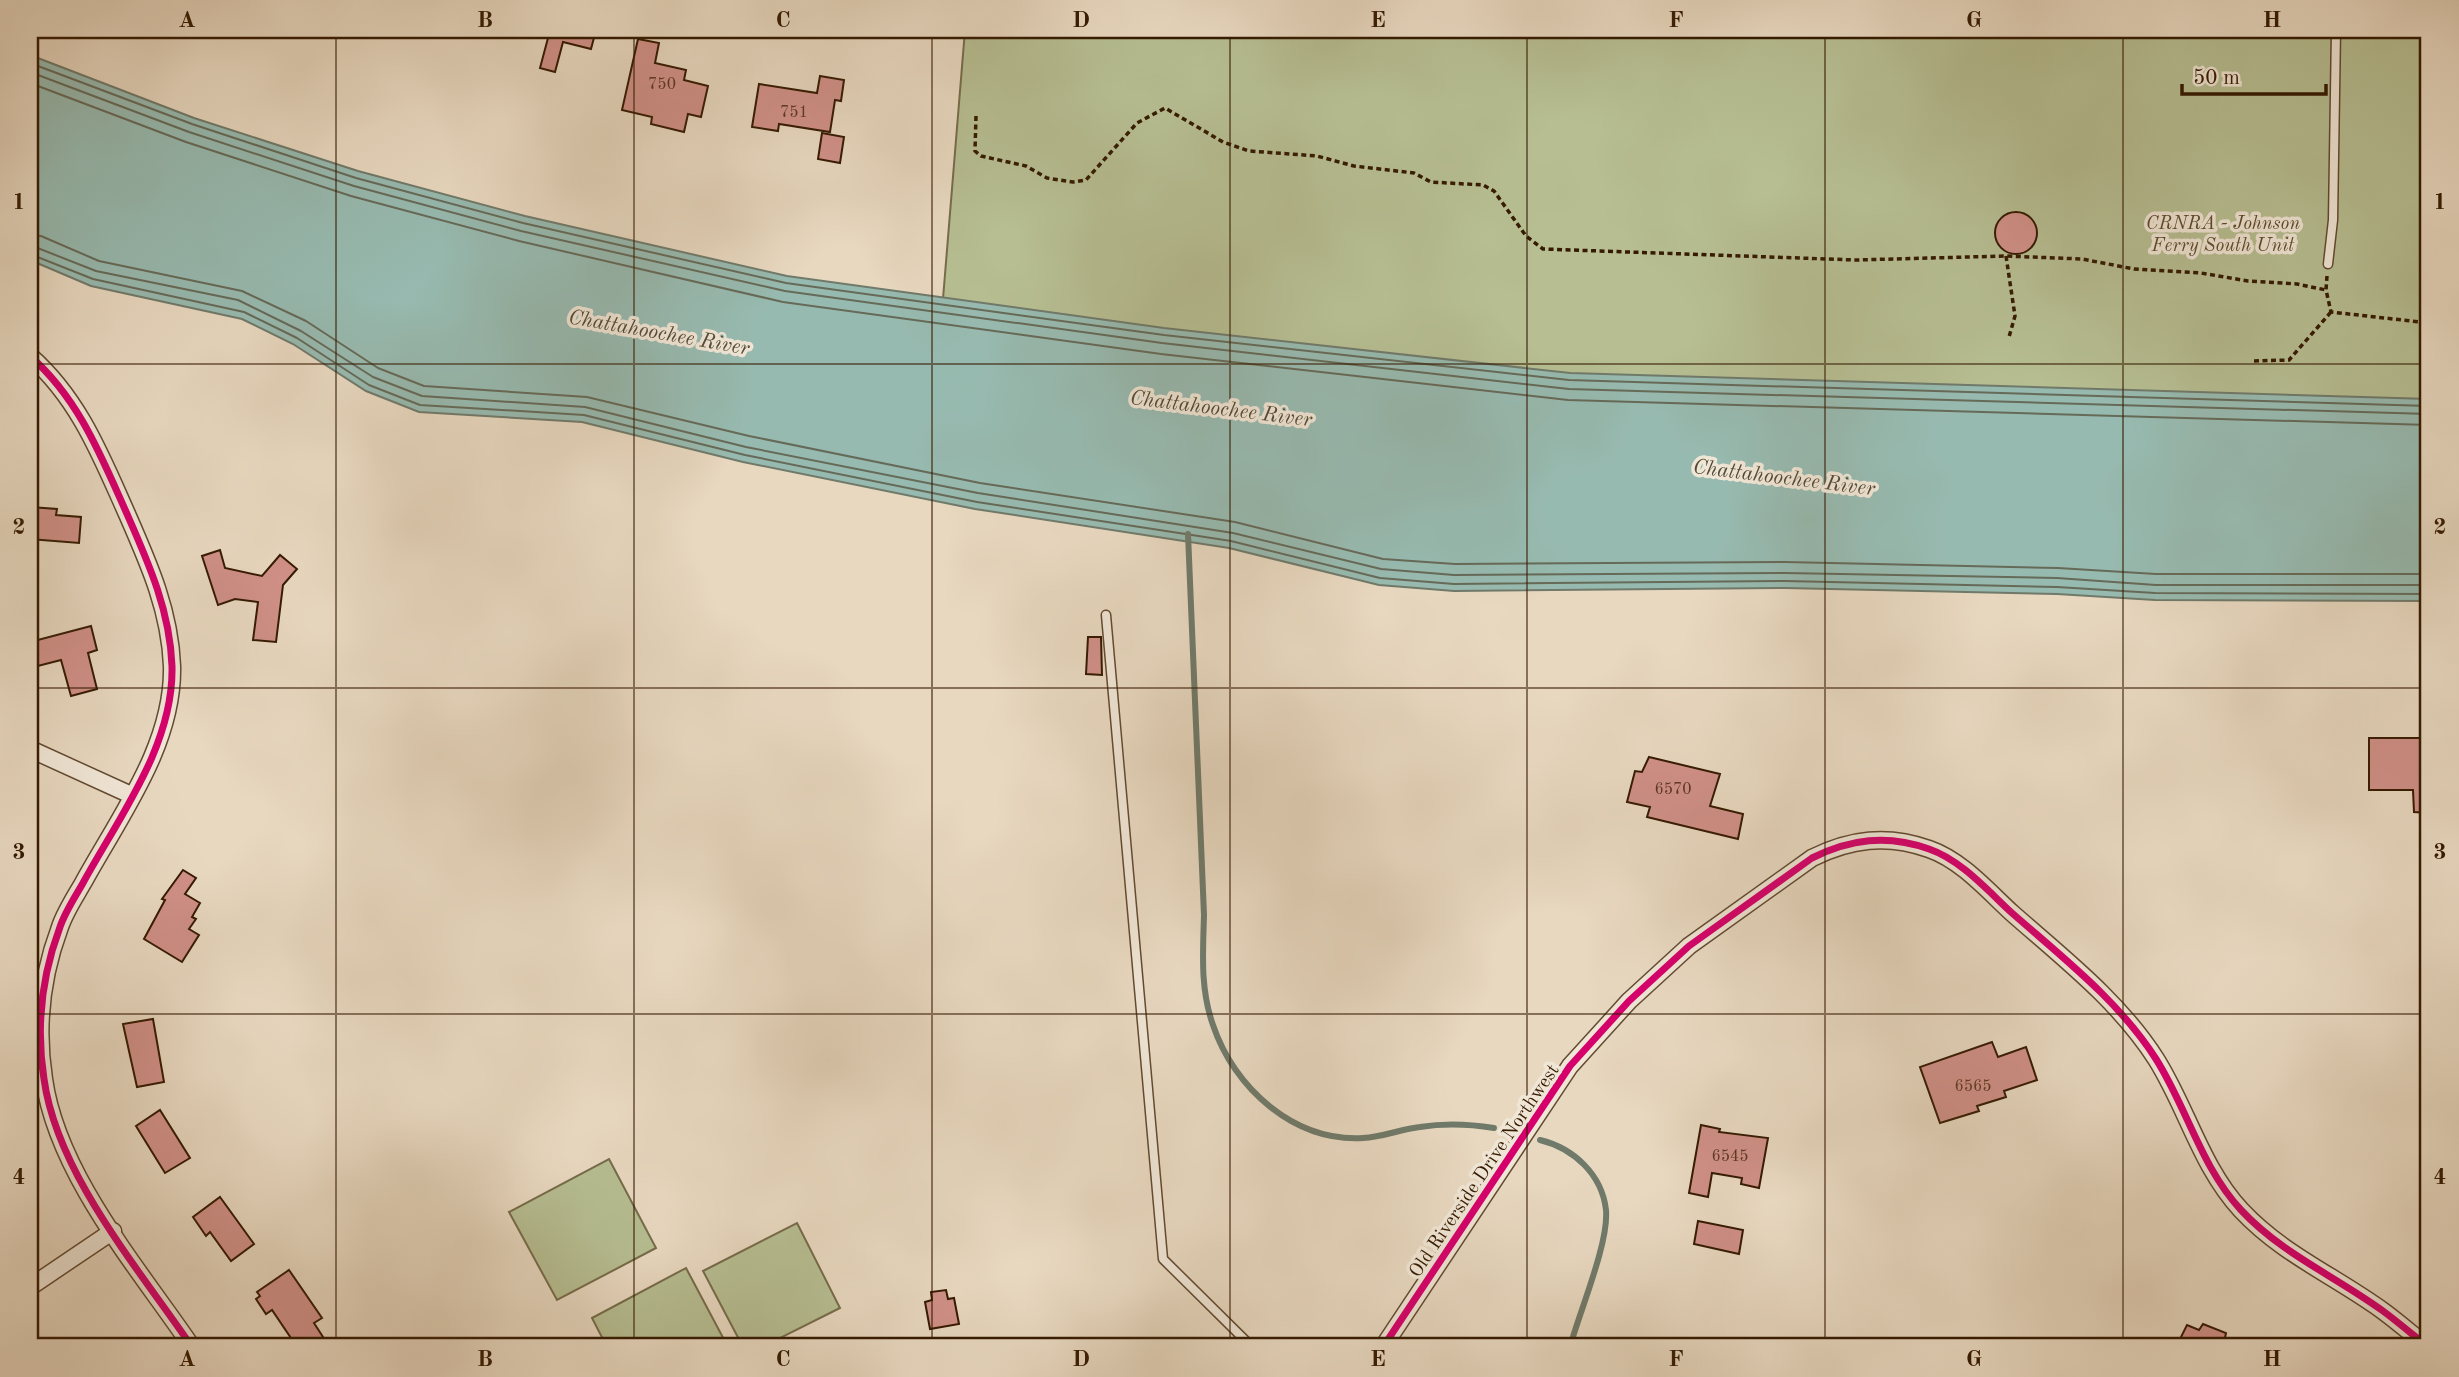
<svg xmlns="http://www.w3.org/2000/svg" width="2459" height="1377" font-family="'Old Standard TT',serif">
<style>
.green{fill:#b6be92;stroke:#766c4a;stroke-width:2}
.water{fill:#97bab0;stroke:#707a6a;stroke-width:2}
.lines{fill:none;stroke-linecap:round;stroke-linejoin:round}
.shore{stroke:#666a58;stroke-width:2}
.stream{stroke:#707a6a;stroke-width:6}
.building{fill:#d09088;stroke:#351a01;stroke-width:2}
.service-casing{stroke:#624a31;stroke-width:11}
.minor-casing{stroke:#624a31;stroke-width:19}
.path{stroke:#351a01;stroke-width:3.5;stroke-dasharray:5 3.5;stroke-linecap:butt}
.service{stroke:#f0e6d6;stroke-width:8}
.minor{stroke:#f0e6d6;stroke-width:16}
.cycleway-casing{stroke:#f0e6d6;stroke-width:11}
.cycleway{stroke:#d6006c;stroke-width:7}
.grid{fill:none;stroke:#351a01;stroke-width:2;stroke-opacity:0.55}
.labels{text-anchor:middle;stroke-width:7;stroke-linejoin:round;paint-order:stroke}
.number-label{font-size:16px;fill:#5c3823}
.park-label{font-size:19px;font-style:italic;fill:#5c4b2c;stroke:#f0e6d6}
.street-label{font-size:19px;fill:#351a01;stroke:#f0e6d6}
.water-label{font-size:21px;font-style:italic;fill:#524a36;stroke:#f0e6d6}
.neatline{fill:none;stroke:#351a01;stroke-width:2.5}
.grid-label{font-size:23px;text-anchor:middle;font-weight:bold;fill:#351a01}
</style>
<rect width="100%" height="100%" fill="#e8d8c0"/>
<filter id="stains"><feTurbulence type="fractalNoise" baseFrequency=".00286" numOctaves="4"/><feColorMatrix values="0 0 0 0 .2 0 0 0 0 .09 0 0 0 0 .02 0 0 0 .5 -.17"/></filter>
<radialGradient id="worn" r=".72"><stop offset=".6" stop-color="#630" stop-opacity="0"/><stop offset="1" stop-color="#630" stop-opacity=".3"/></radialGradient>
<g class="green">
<path d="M 965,30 L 2429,30 L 2429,443 L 2088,432 L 942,311 Z"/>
<path d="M 609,1159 L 656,1248 L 557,1300 L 509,1212 Z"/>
<path d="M 797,1223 L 840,1308 L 762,1347 L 743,1347 L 703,1271 Z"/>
<path d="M 686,1268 L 728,1347 L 607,1347 L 592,1318 Z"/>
</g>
<path class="water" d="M 30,55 L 194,118 L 358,171 L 525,216 L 787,276 L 1164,328 L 1570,373 L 2429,399 L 2429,601 L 2155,600 L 2057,594 L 1785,588 L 1454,591 L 1379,585 L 1229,548 L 975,509 L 743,462 L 582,422 L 419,412 L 366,391 L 293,344 L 242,319 L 91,286 L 30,260 Z"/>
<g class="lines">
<g class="shore">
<path d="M 30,63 L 192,124 L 356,178 L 523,223 L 786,283 L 1164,335 L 1569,380 L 2429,406"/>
<path d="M 30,72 L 189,132 L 354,186 L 521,231 L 785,291 L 1162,343 L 1569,389 L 2429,414"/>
<path d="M 30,83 L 186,142 L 351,196 L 519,241 L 783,302 L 1161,354 L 1568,400 L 2429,425"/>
<path d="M 30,235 L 41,236 L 99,261 L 242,291 L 306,321 L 378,368 L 424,386 L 587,397 L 749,436 L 980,483 L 1235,522 L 1383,559 L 1455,564 L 1785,562 L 2058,568 L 2156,574 L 2429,574"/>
<path d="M 30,245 L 96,271 L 238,300 L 301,331 L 373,377 L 422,396 L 585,407 L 746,447 L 978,493 L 1233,533 L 1381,569 L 1454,575 L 1785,573 L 2057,578 L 2156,585 L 2429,585"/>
<path d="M 30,254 L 93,279 L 244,312 L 297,338 L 369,385 L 420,405 L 584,415 L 745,455 L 977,502 L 1231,541 L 1380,578 L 1454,584 L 1785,581 L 2057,587 L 2155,593 L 2429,594"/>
</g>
<g class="stream">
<path d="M 1188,534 L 1204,915 C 1203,952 1200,989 1213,1025 C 1234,1088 1294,1142 1363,1138 C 1383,1137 1401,1129 1420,1127 C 1445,1123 1469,1124 1494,1128"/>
<path d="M 1540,1140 C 1573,1148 1602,1174 1606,1210 C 1609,1243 1579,1313 1570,1347"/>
</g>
</g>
<g class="building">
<path d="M 537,30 L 596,30 L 591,49 L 563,42 L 555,72 L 540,68 L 548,38 L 537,35 Z"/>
<path d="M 638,39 L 659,43 L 655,63 L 686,70 L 684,80 L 708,86 L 701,117 L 688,114 L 684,132 L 651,124 L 652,117 L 622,110 Z"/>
<path d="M 820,76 L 844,80 L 841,101 L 835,100 L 830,132 L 779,124 L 778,131 L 752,127 L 759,84 L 817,93 Z"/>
<path d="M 822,133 L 844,137 L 840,163 L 818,159 Z"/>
<circle cx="2016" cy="233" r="21"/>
<path d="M 30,507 L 57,509 L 56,515 L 81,517 L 79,543 L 30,539 Z"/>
<path d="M 220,550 L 225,568 L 262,576 L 280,555 L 297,569 L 283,585 L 276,642 L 253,640 L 258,602 L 235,599 L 218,605 L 202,556 Z"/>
<path d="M 91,626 L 97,650 L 88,653 L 97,689 L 71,696 L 61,660 L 30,668 L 30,642 Z"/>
<path d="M 1088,637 L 1101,637 L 1102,675 L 1086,674 Z"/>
<path d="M 2369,738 L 2429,738 L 2429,813 L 2414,812 L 2413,790 L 2369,790 Z"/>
<path d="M 1649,757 L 1720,774 L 1710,806 L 1743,814 L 1738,839 L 1647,817 L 1650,807 L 1627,802 L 1635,771 L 1642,772 Z"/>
<path d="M 183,870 L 196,878 L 185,894 L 200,903 L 192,917 L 196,919 L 189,929 L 199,935 L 182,962 L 144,939 L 165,900 L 162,899 Z"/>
<path d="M 153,1019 L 164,1082 L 137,1087 L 123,1024 Z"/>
<path d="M 1992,1042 L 1998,1057 L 2026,1047 L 2037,1080 L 2004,1091 L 2006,1097 L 1977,1106 L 1979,1111 L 1940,1123 L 1920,1067 Z"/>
<path d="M 160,1110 L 190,1158 L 165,1173 L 136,1126 Z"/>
<path d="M 1701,1125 L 1720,1129 L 1719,1132 L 1768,1138 L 1759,1188 L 1741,1184 L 1742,1178 L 1712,1173 L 1708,1197 L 1689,1193 Z"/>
<path d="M 220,1197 L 254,1244 L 231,1261 L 210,1232 L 206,1236 L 193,1217 Z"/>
<path d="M 1698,1221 L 1743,1230 L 1739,1254 L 1694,1244 Z"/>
<path d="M 289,1270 L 322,1318 L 314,1323 L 323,1337 L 307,1347 L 297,1347 L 272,1310 L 266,1314 L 256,1299 L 260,1296 L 257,1292 Z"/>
<path d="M 946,1290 L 948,1299 L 954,1298 L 959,1324 L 930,1329 L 925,1302 L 932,1300 L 931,1292 Z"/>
<path d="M 2203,1324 L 2226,1333 L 2223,1347 L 2176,1347 L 2187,1325 L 2199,1330 Z"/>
</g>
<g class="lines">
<g class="service-casing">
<g id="service">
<path d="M 2328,264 L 2333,220 L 2336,30"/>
<path d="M 1106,615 L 1163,1259 L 1252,1347"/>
</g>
</g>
<g class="minor-casing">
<g id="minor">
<path d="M 30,356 C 79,399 101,456 127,514 C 149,564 170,611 172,666 C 174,745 119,817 83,883 C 75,897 65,912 60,927 C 42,975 36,1028 44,1079 C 57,1174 139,1269 192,1347"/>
<path d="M 30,749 L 131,795"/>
<path d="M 30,1287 L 113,1231"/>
<path d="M 1383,1347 L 1570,1066 L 1629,1001 L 1689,946 L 1812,858 C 1850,839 1887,834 1929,849 C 1961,860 1987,890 2012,913 C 2063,958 2119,1001 2156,1059 C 2187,1108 2201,1167 2241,1210 C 2282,1254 2335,1276 2383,1311 C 2398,1322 2413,1335 2428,1347"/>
</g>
</g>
<g class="path">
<path d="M 976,116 L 975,151 L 981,156 L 1026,166 L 1047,178 L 1073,182 L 1086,180 L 1137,123 L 1165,108 L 1223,142 L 1249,151 L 1317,156 L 1354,166 L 1414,173 L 1431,182 L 1483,185 L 1494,191 L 1526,236 L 1543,249 L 1856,260 L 2006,256 L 2082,259 L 2134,269 L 2201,273 L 2248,281 L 2297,284 L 2326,290"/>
<path d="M 2006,256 L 2015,316 L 2009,337"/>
<path d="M 2327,276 L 2326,290 L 2331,312 L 2429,323"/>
<path d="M 2254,361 L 2289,360 L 2331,312"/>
</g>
<use href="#service" class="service"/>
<use href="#minor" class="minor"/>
<g class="cycleway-casing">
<g id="cycleway">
<path d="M 30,356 C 79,399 101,456 127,514 C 149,564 170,611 172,666 C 174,745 119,817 83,883 C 75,897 65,912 60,927 C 42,975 36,1028 44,1079 C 57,1174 139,1269 192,1347"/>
<path d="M 1383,1347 L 1570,1066 L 1629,1001 L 1689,946 L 1812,858 C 1850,839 1887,834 1929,849 C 1961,860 1987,890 2012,913 C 2063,958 2119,1001 2156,1059 C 2187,1108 2201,1167 2241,1210 C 2282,1254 2335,1276 2383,1311 C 2398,1322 2413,1335 2428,1347"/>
</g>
</g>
<use href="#cycleway" class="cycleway"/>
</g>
<path class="grid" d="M 336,30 L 336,1347M 634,30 L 634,1347M 932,30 L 932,1347M 1230,30 L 1230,1347M 1527,30 L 1527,1347M 1825,30 L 1825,1347M 2123,30 L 2123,1347M 30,364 L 2429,364M 30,688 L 2429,688M 30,1014 L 2429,1014"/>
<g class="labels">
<g class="number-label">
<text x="662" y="89">750</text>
<text x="794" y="117">751</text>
<text x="1673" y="794">6570</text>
<text x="1973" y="1091">6565</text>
<text x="1730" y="1161">6545</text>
</g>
<g class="park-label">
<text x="2223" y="229">CRNRA - Johnson<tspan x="2223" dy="22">Ferry South Unit</tspan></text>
</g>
<g class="street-label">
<text transform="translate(1483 1170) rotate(-56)" y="7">Old Riverside Drive Northwest</text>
</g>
<g class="water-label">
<text transform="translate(659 332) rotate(10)" y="7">Chattahoochee River</text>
<text transform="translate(1221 408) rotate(7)" y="7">Chattahoochee River</text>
<text transform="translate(1784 477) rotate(7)" y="7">Chattahoochee River</text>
</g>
</g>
<rect width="2459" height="1377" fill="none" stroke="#e8d8c0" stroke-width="77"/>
<path d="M2182 84v10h144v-10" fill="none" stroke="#351a01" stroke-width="3.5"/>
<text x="2193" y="84" font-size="21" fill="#351a01" stroke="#f0e6d6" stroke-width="5" paint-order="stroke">50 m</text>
<rect x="38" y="38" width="2382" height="1300" class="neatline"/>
<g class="grid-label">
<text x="187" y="27">A</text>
<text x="485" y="27">B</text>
<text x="783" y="27">C</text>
<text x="1081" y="27">D</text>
<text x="1378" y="27">E</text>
<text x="1676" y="27">F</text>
<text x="1974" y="27">G</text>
<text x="2272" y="27">H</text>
<text x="19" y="209">1</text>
<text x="2440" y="209">1</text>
<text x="19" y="534">2</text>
<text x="2440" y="534">2</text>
<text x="19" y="859">3</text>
<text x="2440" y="859">3</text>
<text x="19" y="1184">4</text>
<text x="2440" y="1184">4</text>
<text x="187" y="1366">A</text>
<text x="485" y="1366">B</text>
<text x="783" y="1366">C</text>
<text x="1081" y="1366">D</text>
<text x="1378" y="1366">E</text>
<text x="1676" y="1366">F</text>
<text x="1974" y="1366">G</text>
<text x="2272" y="1366">H</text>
</g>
<rect width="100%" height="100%" filter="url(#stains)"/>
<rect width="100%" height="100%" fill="url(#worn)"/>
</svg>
